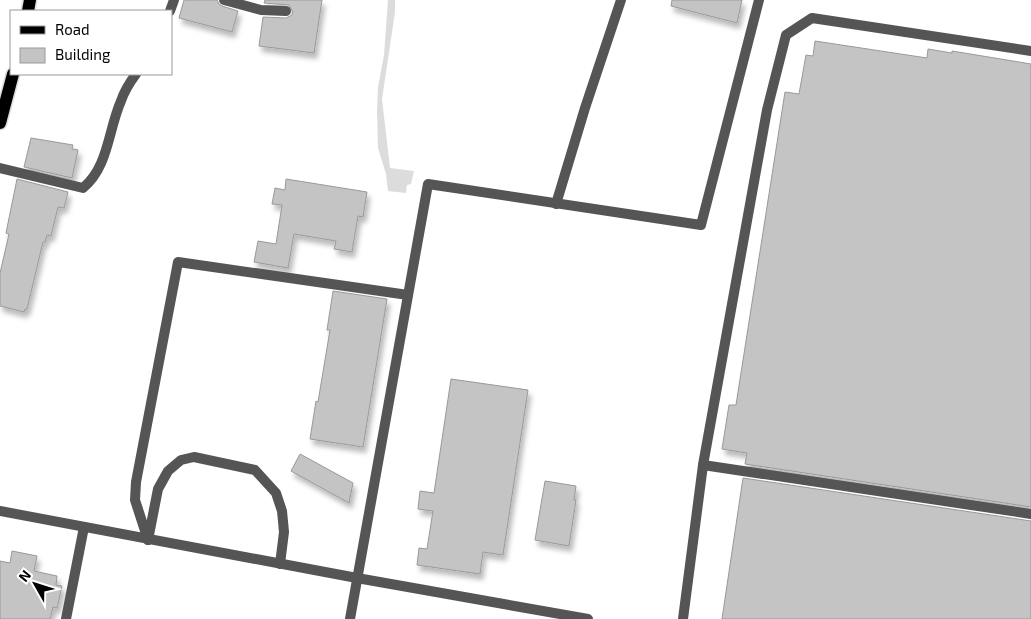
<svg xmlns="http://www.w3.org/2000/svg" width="1031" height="619" font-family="'Exo 2',sans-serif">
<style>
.green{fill:#dcdcdc}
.building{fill:#c4c4c4;stroke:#999;filter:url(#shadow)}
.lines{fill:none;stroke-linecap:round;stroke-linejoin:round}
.primary-casing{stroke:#dbdbdb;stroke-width:15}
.service{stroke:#555;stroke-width:10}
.minor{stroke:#555;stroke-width:10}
.tertiary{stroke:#555;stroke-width:10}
.primary{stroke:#000;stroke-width:12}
</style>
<defs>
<filter id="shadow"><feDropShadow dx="3" dy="5.5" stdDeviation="2.5" flood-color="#0004"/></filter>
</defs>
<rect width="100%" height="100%" fill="#fff"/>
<path class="green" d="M 388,0 L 395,0 L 395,12 L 382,99 L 390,168 L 414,171 L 411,184 L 407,185 L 406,193 L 388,191 L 386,174 L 378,148 L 377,111 L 378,87 L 384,55 Z"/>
<g class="building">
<path d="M 184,0 L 217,0 L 219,4 L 222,6 L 238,11 L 232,32 L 179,18 Z"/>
<path d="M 265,0 L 322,0 L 314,53 L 259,46 L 263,17 L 286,18 L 292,15 L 293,12 L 289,5 L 264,3 Z"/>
<path d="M 672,0 L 742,0 L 737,23 L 671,6 Z"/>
<path d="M 815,41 L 927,58 L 928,49 L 952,53 L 952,51 L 1031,64 L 1031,507 L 745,464 L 747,453 L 722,449 L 729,405 L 736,405 L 785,92 L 799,94 L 806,55 L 813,56 Z"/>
<path d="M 31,138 L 73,145 L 72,149 L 78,150 L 72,178 L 24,167 Z"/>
<path d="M 17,179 L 68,192 L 64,208 L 58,207 L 51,236 L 47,235 L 45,242 L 43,242 L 27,309 L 25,309 L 24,312 L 0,306 L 0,273 L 9,234 L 6,233 Z"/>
<path d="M 286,179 L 367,192 L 363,217 L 358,216 L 352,252 L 334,249 L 336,241 L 294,234 L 288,268 L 254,262 L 258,241 L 276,244 L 282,205 L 272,204 L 275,188 L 285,190 Z"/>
<path d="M 333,291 L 387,299 L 363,447 L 310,439 L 316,401 L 318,402 L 330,330 L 327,330 Z"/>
<path d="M 451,379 L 528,390 L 503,555 L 483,552 L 480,574 L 417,565 L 419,548 L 427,549 L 433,511 L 418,509 L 420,491 L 434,493 Z"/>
<path d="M 300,454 L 353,483 L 349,503 L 291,471 Z"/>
<path d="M 743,478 L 1031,521 L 1031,619 L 722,619 Z"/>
<path d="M 545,481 L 576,486 L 574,500 L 576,500 L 569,546 L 535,540 Z"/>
<path d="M 12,551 L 37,556 L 34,571 L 57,576 L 56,585 L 62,586 L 57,608 L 53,607 L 50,619 L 0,619 L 0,561 L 10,563 Z"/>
</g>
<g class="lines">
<g class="primary-casing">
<g id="primary">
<path d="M 28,11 L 30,0"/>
<path d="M 0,123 L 13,74"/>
</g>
</g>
<g class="service">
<path d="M 224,0 L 261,10 L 286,11"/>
<path d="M 556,204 L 585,108 L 621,0"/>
<path d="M 703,465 L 1031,514"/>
<path d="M 148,540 L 158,489 L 168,471 L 181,460 L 194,457 L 255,470 L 276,493 L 282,511 L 284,532 L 280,564"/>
<path d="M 357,578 L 588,619"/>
<path d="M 66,619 L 84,527"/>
<path d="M 683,619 L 703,465 L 767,110 L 786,35 L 812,18 L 1031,51"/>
</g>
<g class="minor">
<path d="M 170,11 L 174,0"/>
<path d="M 0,168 L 83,188 C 109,166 108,130 121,101 C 124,92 130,82 136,74"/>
<path d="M 148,540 L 135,500 L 136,482 L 178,262 L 408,295"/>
<path d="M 350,619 L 428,184 L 701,225 L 759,0"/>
</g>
<path class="tertiary" d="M 0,511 L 357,578"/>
<use href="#primary" class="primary"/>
</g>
<rect x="10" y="10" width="162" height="65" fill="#ffffff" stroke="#999999"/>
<rect x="20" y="26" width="25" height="8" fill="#000000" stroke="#999999"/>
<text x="55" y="35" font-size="15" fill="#000000">Road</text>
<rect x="20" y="48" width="25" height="15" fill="#c4c4c4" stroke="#999999"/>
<text x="55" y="60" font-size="15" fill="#000000">Building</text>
<g transform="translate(35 584) rotate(309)" stroke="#ffffff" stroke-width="4" paint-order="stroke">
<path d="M0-4L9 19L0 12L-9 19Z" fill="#000000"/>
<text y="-8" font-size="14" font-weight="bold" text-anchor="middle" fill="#000000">N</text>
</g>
</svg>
